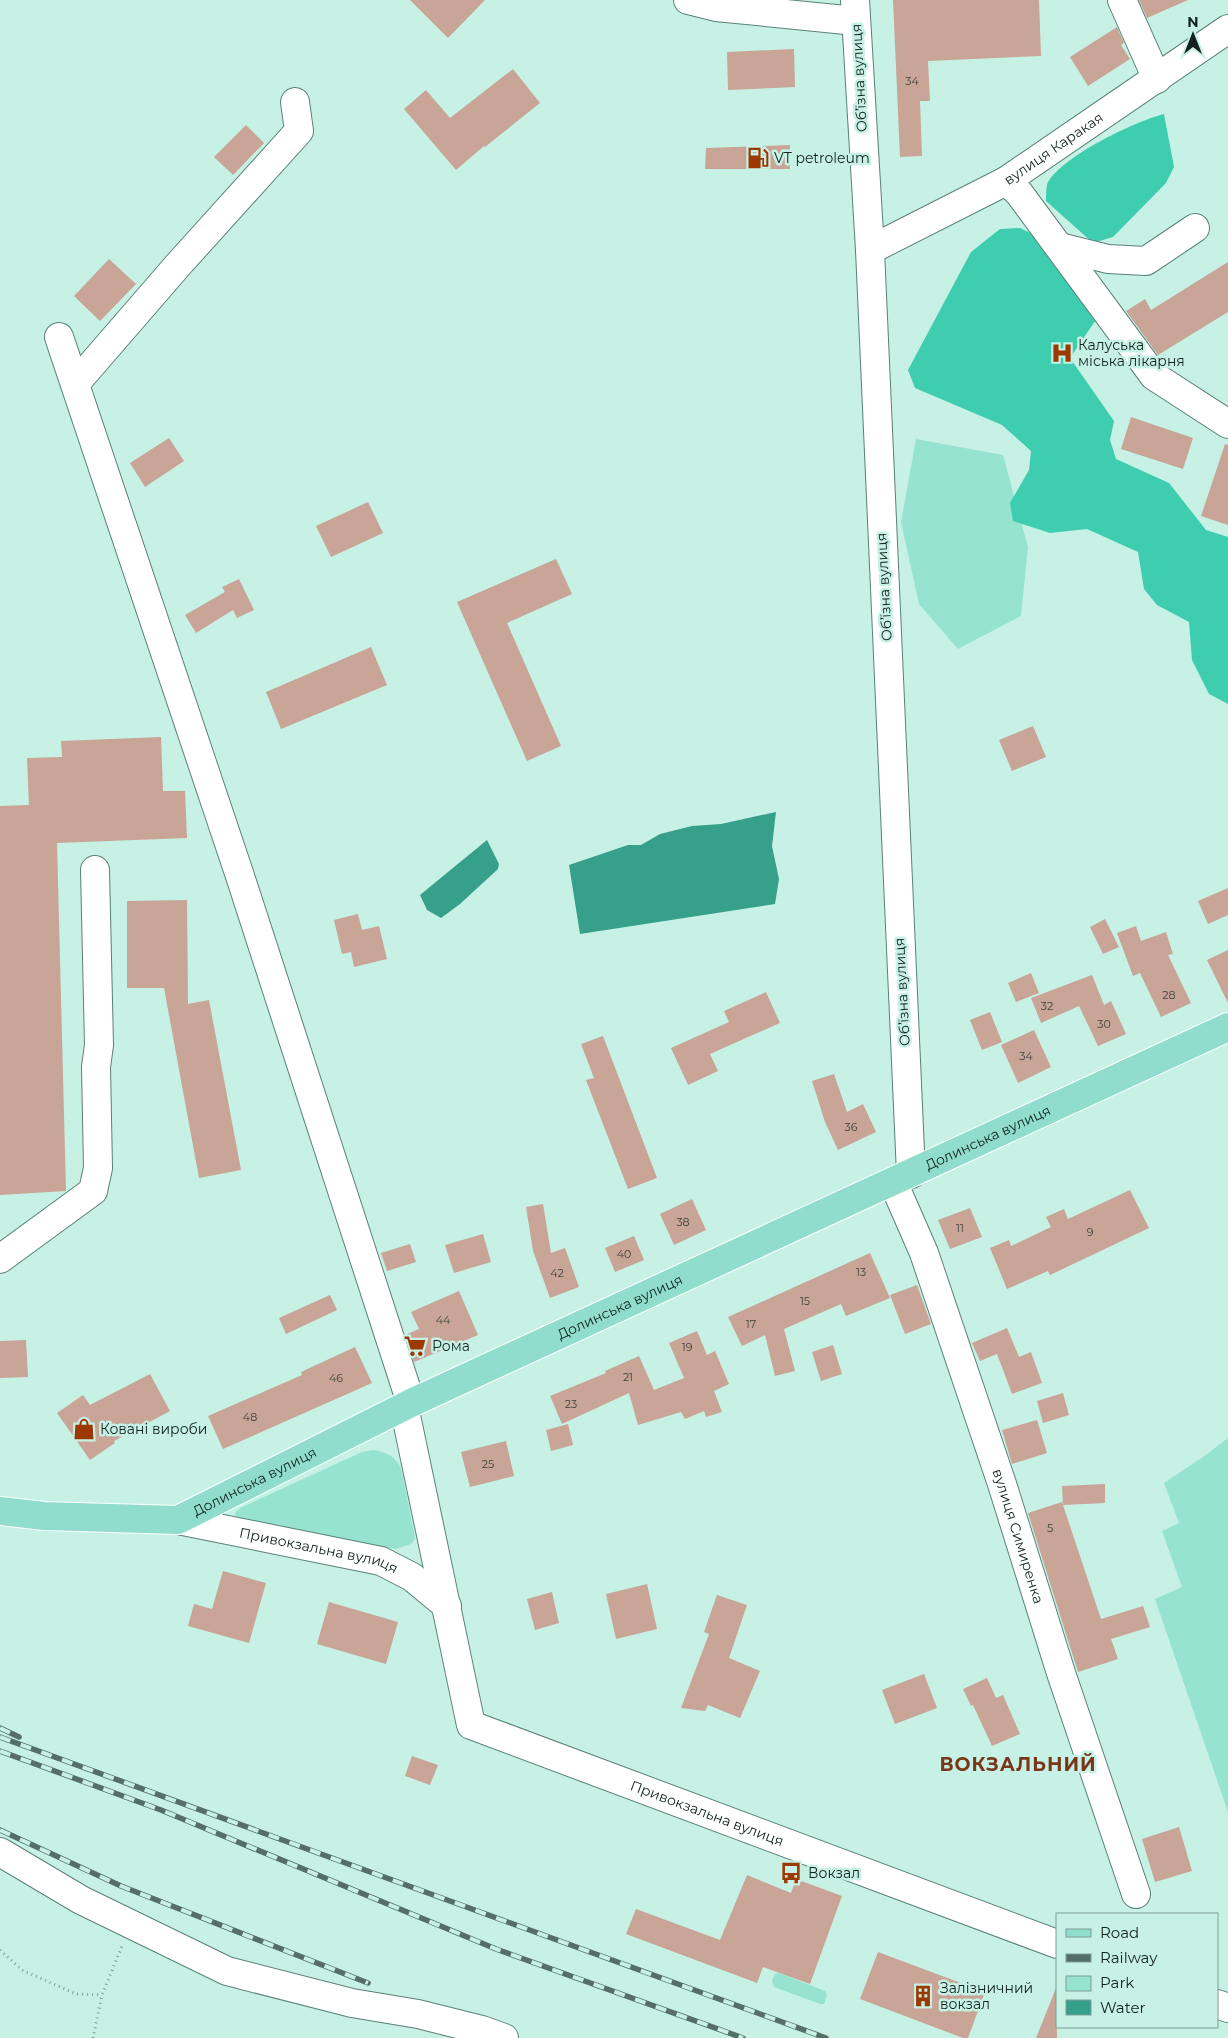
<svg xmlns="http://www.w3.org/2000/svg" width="1228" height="2038" font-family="Montserrat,sans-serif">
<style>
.green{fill:#96e4d0}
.forest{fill:#3fcdb0}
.water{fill:#37a08a}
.building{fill:#c8a597}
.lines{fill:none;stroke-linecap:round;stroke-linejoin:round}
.minor-casing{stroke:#5a8177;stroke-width:30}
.major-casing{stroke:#fff;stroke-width:30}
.path{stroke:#809f97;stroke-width:3;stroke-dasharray:1 4;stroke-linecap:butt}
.minor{stroke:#fff;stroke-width:28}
.major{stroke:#91ddcd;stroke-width:28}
.rail-casing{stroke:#556e67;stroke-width:5.5}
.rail{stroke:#c7f1e5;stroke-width:4;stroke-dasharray:11;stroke-linecap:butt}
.labels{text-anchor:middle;stroke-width:5;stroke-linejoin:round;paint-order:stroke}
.number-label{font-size:11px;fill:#40433c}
.street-label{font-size:14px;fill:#12221e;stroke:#c7f1e5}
.poi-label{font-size:14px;fill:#12221e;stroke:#c7f1e5;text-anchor:start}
.district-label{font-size:19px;font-weight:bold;letter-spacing:1px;fill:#78371b;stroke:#c7f1e5}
</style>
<rect width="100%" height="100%" fill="#c7f1e5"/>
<g class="green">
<path d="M 916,439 L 1003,455 L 1028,547 L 1021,616 L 958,649 L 919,604 L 901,522 Z"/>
<path d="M 1228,1438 L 1228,1812 L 1155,1599 L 1182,1587 L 1162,1531 L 1179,1523 L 1164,1483 L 1203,1457 Z"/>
<path d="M 373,1450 C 386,1452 395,1456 401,1468 L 414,1532 L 415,1539 L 411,1544 L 396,1549 L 239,1524 L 235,1513 L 240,1508 L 362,1452 Z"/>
<path d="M 779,1973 L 825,1991 L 827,1995 L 824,2004 L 820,2004 L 774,1987 L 772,1980 L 775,1974 Z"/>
</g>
<g class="forest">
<path d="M 1164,114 L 1174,167 L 1166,183 L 1113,237 L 1093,243 L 1046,201 C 1046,196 1046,186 1048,182 C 1063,156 1135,121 1164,114 Z"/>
<path d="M 1020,228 L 1037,236 L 1102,311 L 1070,358 L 1114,421 L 1110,440 L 1116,459 L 1169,483 L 1206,530 L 1228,537 L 1228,704 L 1209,694 L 1192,660 L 1189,622 L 1157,605 L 1144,589 L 1138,552 L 1087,529 L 1050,533 L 1013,521 L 1010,503 L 1029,470 L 1031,451 L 1002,425 L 915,388 L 908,370 L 971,252 L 1000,229 Z"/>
</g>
<g class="water">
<path d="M 776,812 L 772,846 L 779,879 L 775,904 L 580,934 L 569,865 L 628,845 L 641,845 L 660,834 L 692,826 L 721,824 Z"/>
<path d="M 487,840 L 499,864 L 498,869 L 460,904 L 441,918 L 427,910 L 420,895 Z"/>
</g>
<g class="building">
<path d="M 410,0 L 485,0 L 448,38 Z"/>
<path d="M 893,0 L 1039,0 L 1041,56 L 928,61 L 930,101 L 920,101 L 922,156 L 900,157 Z"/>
<path d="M 1139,0 L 1188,0 L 1147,18 Z"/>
<path d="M 1117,27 L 1124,43 L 1121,45 L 1130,59 L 1088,86 L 1070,57 Z"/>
<path d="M 794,49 L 795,87 L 728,90 L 727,52 Z"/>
<path d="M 513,69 L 540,103 L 485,147 L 484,146 L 456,170 L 404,109 L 426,90 L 450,118 Z"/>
<path d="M 246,125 L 264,143 L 233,175 L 214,157 Z"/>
<path d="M 790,145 L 790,169 L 705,169 L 706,148 Z"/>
<path d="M 109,259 L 136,284 L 100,321 L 74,296 Z"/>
<path d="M 1228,262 L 1228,312 L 1158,355 L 1126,311 L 1145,299 L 1151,310 Z"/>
<path d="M 1131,417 L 1193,438 L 1183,469 L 1121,449 Z"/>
<path d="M 169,438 L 184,461 L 145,487 L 130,463 Z"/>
<path d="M 1225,444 L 1228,445 L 1228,525 L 1201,516 Z"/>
<path d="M 368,502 L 383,533 L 331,557 L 316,526 Z"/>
<path d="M 556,559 L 572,594 L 507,623 L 561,746 L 527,761 L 457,602 Z"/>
<path d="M 239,579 L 254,610 L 237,618 L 233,610 L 196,633 L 185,615 L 225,592 L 222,587 Z"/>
<path d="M 371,647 L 387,685 L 281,729 L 266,692 Z"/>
<path d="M 1033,726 L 1046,757 L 1012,771 L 999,740 Z"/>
<path d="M 161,737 L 163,791 L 185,791 L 187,838 L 57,843 L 66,1191 L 0,1195 L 0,806 L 29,805 L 27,758 L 62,757 L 61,741 Z"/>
<path d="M 1228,888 L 1228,915 L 1208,924 L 1198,901 Z"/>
<path d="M 187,900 L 188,1004 L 209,1000 L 241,1170 L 199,1178 L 164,988 L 127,988 L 127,901 Z"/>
<path d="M 358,914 L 362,930 L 379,926 L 387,959 L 354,967 L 351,952 L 342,954 L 334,920 Z"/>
<path d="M 1105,919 L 1119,947 L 1103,954 L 1090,927 Z"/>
<path d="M 1136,926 L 1141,941 L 1166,932 L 1173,954 L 1168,955 L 1191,1003 L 1161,1017 L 1140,973 L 1133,976 L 1117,933 Z"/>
<path d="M 1228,950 L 1228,1003 L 1207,960 Z"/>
<path d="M 1031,973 L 1039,993 L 1016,1002 L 1008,983 Z"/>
<path d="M 1092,975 L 1104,1005 L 1111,1001 L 1126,1034 L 1098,1046 L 1079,1006 L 1041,1023 L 1031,998 Z"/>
<path d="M 766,992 L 780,1023 L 710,1054 L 718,1071 L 688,1085 L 671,1048 L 729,1022 L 724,1011 Z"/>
<path d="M 990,1012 L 1002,1042 L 982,1050 L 970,1020 Z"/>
<path d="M 1034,1030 L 1051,1067 L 1018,1083 L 1001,1045 Z"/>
<path d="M 603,1036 L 657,1178 L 628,1189 L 586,1080 L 594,1078 L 581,1044 Z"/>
<path d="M 834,1074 L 847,1112 L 863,1104 L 876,1132 L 838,1150 L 825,1122 L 812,1081 Z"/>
<path d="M 1130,1190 L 1149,1228 L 1050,1275 L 1048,1271 L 1007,1289 L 990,1248 L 1009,1240 L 1011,1246 L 1051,1227 L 1046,1217 L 1064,1209 L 1068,1219 Z"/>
<path d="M 692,1199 L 706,1230 L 674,1245 L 660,1214 Z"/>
<path d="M 543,1204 L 551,1253 L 565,1248 L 579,1287 L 550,1298 L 533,1251 L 526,1207 Z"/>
<path d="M 970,1208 L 982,1237 L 950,1249 L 938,1220 Z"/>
<path d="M 483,1234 L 491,1262 L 454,1273 L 445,1245 Z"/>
<path d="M 634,1236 L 644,1260 L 615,1272 L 605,1248 Z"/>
<path d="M 410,1244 L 416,1262 L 387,1271 L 381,1253 Z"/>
<path d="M 870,1253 L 890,1298 L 846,1316 L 841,1304 L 784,1329 L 795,1371 L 775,1376 L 765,1335 L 742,1346 L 728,1317 Z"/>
<path d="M 917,1285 L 931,1324 L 905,1334 L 890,1295 Z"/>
<path d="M 459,1291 L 478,1335 L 414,1362 L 405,1335 L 419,1329 L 411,1312 Z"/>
<path d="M 330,1295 L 337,1310 L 286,1334 L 279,1318 Z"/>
<path d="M 1007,1328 L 1019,1357 L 1031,1352 L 1042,1383 L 1012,1394 L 997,1354 L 980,1361 L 972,1343 Z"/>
<path d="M 697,1331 L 707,1355 L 715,1351 L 729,1384 L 714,1391 L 722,1412 L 706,1417 L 704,1411 L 685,1419 L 681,1412 L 638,1425 L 629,1393 L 562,1424 L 550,1396 L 606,1373 L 605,1371 L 639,1356 L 654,1390 L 684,1378 L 669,1343 Z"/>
<path d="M 26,1340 L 28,1377 L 0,1378 L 0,1341 Z"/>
<path d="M 833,1345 L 842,1374 L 821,1381 L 812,1352 Z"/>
<path d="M 355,1347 L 372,1383 L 223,1449 L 208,1416 L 302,1375 L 301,1372 Z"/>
<path d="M 150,1374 L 170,1411 L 114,1441 L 115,1443 L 90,1460 L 57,1413 L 83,1395 L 90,1405 Z"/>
<path d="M 1063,1393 L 1069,1415 L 1043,1423 L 1037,1401 Z"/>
<path d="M 1037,1420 L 1047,1453 L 1012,1464 L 1002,1430 Z"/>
<path d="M 568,1424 L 573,1445 L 551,1451 L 546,1430 Z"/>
<path d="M 506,1441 L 514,1476 L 470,1487 L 461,1452 Z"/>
<path d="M 1105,1484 L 1105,1503 L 1063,1505 L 1062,1486 Z"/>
<path d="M 1062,1502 L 1101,1619 L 1143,1606 L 1150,1627 L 1111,1639 L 1118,1659 L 1078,1672 L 1028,1513 Z"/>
<path d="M 223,1571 L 266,1583 L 249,1643 L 188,1626 L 194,1604 L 212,1609 Z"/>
<path d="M 647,1584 L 657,1629 L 616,1639 L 606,1594 Z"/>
<path d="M 552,1592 L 559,1623 L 535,1630 L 527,1599 Z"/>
<path d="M 717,1595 L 747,1605 L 729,1658 L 760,1671 L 740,1718 L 708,1705 L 705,1711 L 681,1708 L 709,1634 L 704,1632 Z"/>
<path d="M 329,1602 L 398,1622 L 386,1664 L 317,1644 Z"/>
<path d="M 924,1674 L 937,1708 L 895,1724 L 882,1690 Z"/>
<path d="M 987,1678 L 996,1698 L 1003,1695 L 1020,1734 L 992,1746 L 973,1705 L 971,1706 L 963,1689 Z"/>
<path d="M 412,1756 L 438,1765 L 430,1785 L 405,1776 Z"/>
<path d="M 1179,1827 L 1192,1871 L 1155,1882 L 1142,1839 Z"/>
<path d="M 747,1875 L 791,1893 L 796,1879 L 842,1896 L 810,1984 L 763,1967 L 757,1983 L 626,1934 L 636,1909 L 720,1940 Z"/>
<path d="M 878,1952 L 985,1992 L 968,2038 L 963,2038 L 860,1999 Z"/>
<path d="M 1056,1988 L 1057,2038 L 1036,2038 Z"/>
</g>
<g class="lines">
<g class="minor-casing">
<g id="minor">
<path d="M 688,0 L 716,7 L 856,21"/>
<path d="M 855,0 L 870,250 L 911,1174"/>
<path d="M 1122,0 L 1157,79"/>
<path d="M 1006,181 L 1019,193 L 1154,376 L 1228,424"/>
<path d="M 1060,247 L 1108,259 L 1146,261 L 1195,228"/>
<path id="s1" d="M 870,250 L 1006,181 L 1228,29"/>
<path d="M 59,337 L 240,876 L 411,1403"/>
<path d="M 75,384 L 178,265 L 299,131 L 295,102"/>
<path id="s2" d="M 893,1182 L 924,1253 L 1002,1484 L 1061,1673 L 1136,1894"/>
<path d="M 0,1259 L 93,1191 L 98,1168 L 96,1067 L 99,1045 L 95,870"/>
<path id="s3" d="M 404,1406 L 471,1725 L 1057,1944"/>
<path id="s4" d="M 178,1520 L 381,1561 L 412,1577 L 447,1606"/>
<path d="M 0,1852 L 81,1900 L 227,1971 L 352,2003 L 418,2014 L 482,2030 L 504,2038"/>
<path d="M 1217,2004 L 1228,2008"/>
</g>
</g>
<g class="major-casing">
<g id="major">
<path id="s5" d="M 0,1511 L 44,1516 L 178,1520 L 411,1403 L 1228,1027"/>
</g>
</g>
<g class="path">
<path d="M 0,1950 L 22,1970 L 76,1994 L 102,1995"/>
<path d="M 93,2038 L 102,1995 L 122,1946"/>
</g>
<use href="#minor" class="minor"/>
<use href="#major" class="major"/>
<g class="rail-casing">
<g id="rail">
<path d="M 0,1728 L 19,1737"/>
<path d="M 0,1737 L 826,2038"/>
<path d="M 0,1751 L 161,1810 L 496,1949 L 743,2038"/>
<path d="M 0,1830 L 121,1886 L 368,1983"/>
</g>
</g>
<use href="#rail" class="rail"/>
</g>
<defs>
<g id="fuel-bare" transform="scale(1.725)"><path d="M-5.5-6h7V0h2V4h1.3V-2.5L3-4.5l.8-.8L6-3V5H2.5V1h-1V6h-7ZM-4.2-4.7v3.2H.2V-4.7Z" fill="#9c3900" stroke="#c7f1e5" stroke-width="2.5" paint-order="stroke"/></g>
<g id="hospital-bare" transform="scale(1.725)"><path d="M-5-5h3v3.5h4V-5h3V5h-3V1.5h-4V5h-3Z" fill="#9c3900" stroke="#c7f1e5" stroke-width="2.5" paint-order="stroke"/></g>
<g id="supermarket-bare" transform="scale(1.725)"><path d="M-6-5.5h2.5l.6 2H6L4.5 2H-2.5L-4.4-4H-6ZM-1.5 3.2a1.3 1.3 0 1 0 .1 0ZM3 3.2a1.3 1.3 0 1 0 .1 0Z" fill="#9c3900" stroke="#c7f1e5" stroke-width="2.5" paint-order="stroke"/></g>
<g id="shop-bare" transform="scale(1.725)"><path d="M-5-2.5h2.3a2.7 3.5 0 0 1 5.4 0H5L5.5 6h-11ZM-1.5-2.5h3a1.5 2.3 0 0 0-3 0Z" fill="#9c3900" stroke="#c7f1e5" stroke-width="2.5" paint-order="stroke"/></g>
<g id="bus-bare" transform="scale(1.725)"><path d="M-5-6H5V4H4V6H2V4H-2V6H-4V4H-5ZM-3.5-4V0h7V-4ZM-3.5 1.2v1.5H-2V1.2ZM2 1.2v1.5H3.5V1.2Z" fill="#9c3900" stroke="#c7f1e5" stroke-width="2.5" paint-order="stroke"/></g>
<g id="building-bare" transform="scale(1.725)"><path d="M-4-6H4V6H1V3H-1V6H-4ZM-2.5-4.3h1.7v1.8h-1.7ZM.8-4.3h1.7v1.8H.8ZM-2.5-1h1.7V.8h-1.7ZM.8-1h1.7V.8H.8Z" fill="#9c3900" stroke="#c7f1e5" stroke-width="2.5" paint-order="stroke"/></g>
</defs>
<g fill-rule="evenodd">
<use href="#fuel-bare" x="758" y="158"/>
<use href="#hospital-bare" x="1062" y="353"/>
<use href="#supermarket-bare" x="415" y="1346"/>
<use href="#shop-bare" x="84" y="1429"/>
<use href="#bus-bare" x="791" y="1873"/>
<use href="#building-bare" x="923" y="1996"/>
</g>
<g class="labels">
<g class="number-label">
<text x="912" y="85">34</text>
<text x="1169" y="999">28</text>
<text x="1047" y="1010">32</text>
<text x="1104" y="1028">30</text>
<text x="1026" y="1060">34</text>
<text x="851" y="1131">36</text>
<text x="683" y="1226">38</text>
<text x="960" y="1232">11</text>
<text x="1090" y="1236">9</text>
<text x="624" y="1258">40</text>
<text x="861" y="1276">13</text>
<text x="557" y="1277">42</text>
<text x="805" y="1305">15</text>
<text x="443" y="1324">44</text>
<text x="751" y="1328">17</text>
<text x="687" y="1351">19</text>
<text x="628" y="1381">21</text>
<text x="336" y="1382">46</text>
<text x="571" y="1408">23</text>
<text x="250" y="1421">48</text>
<text x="488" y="1468">25</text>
<text x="1050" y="1532">5</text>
</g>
<g class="street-label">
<text transform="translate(859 78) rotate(-93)" y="5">Обʼїзна вулиця</text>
<text dy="5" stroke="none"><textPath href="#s1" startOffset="210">вулиця Каракая</textPath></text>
<text transform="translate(884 587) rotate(-93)" y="5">Обʼїзна вулиця</text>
<text transform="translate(902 992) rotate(-93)" y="5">Обʼїзна вулиця</text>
<text dy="5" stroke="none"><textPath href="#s5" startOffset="1074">Долинська вулиця</textPath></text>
<text dy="5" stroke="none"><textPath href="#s5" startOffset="669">Долинська вулиця</textPath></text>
<text dy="5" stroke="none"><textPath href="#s5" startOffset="264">Долинська вулиця</textPath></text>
<text dy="5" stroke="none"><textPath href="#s2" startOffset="376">вулиця Симиренка</textPath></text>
<text dy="5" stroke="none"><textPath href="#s4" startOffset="144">Привокзальна вулиця</textPath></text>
<text dy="5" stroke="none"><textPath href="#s3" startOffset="578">Привокзальна вулиця</textPath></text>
</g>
<g class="poi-label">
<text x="774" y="163">VT petroleum</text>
<text x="1078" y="350">Калуська<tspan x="1078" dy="16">міська лікарня</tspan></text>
<text x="432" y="1351">Рома</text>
<text x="100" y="1434">Ковані вироби</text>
<text x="808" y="1878">Вокзал</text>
<text x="940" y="1993">Залізничний<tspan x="940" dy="16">вокзал</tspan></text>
</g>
<g class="district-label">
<text x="1018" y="1771">ВОКЗАЛЬНИЙ</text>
</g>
</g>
<rect x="1056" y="1913" width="162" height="115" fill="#c7f1e5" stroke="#7f9e95"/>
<rect x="1066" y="1929" width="25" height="8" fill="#91ddcd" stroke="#7f9e95"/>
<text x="1100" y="1938" font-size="15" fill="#12221e">Road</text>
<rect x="1066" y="1954" width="25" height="8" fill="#556e67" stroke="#7f9e95"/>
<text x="1100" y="1963" font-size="15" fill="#12221e">Railway</text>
<rect x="1066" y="1976" width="25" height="15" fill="#96e4d0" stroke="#7f9e95"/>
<text x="1100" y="1988" font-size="15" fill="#12221e">Park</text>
<rect x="1066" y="2000" width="25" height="15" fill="#37a08a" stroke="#7f9e95"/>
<text x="1100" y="2013" font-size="15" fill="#12221e">Water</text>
<g transform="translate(1193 35)" stroke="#c7f1e5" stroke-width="4" paint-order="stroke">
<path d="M0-4L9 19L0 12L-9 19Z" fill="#12221e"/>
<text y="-8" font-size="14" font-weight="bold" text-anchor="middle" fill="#12221e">N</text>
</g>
</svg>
